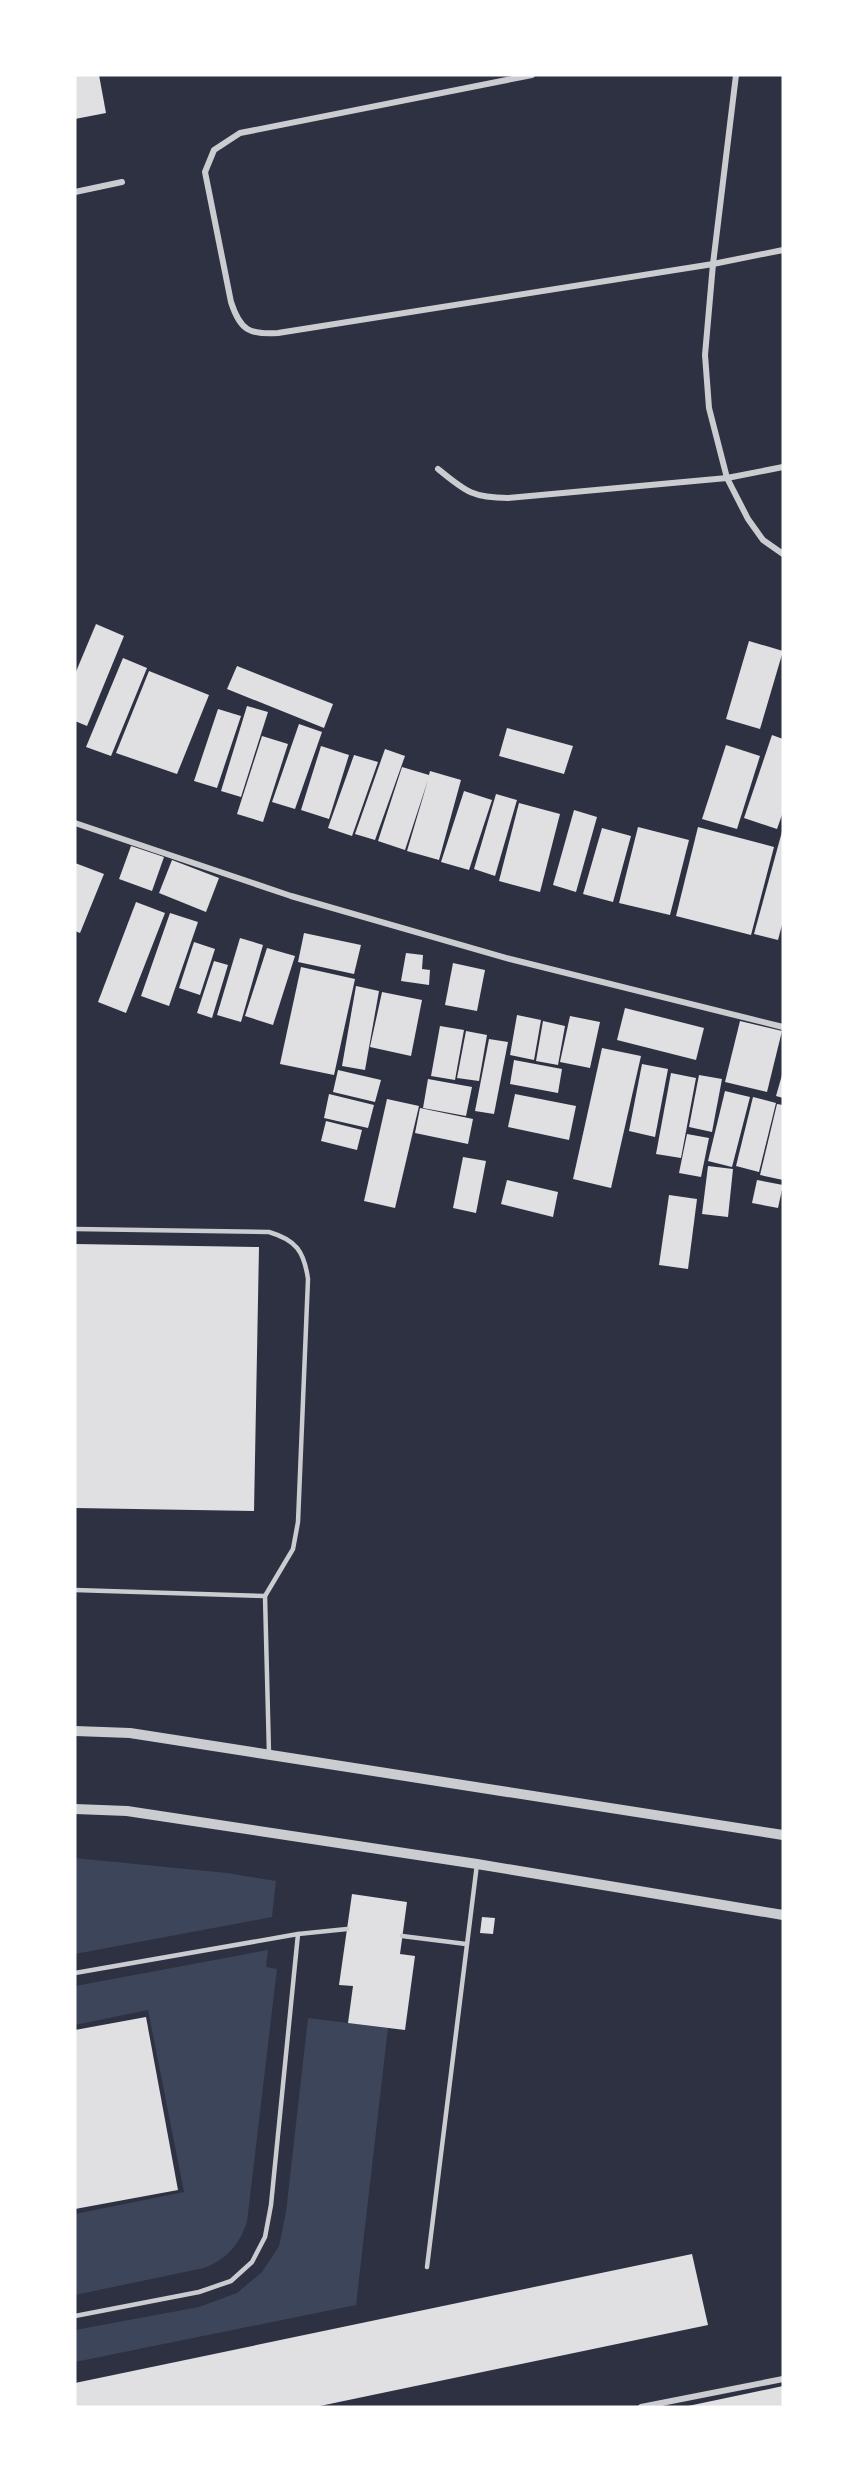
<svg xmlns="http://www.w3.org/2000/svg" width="858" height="2482" font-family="Raleway,sans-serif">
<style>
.green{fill:#3c4559}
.building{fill:#e0e0e3}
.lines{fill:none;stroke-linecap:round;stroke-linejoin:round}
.service{stroke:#caccd0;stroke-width:4.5}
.minor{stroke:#caccd0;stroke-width:6}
.tertiary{stroke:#caccd0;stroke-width:10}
</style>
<rect width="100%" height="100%" fill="#2d3142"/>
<g class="green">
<path d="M 75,1858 L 227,1873 L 276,1881 L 272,1917 L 75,1954 Z"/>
<path d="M 268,1950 L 266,1967 L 277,1969 L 247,2222 C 239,2245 227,2259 204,2268 L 75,2295 L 75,2214 L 184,2192 L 148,2010 L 75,2025 L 75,1986 Z"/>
<path d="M 308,2018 L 388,2028 L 356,2305 L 75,2362 L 75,2330 L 199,2307 L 237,2293 L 262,2272 L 279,2246 L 286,2212 Z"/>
</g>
<g class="building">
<path d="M 75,75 L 99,75 L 106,113 L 75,119 Z"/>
<path d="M 96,624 L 124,636 L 87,726 L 75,721 L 75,674 Z"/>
<path d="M 749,641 L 783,651 L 760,729 L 726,719 Z"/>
<path d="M 123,658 L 147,668 L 111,756 L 86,747 Z"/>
<path d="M 237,666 L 333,704 L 324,728 L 227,689 Z"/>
<path d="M 149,671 L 209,695 L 177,774 L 116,753 Z"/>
<path d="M 247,706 L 268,712 L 241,797 L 221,791 Z"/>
<path d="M 218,709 L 241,716 L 217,788 L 194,781 Z"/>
<path d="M 299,724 L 322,732 L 295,809 L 272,802 Z"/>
<path d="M 507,728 L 573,746 L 564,774 L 499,756 Z"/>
<path d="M 772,735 L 783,739 L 783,812 L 777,829 L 744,818 Z"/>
<path d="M 262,736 L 288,744 L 263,822 L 237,814 Z"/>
<path d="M 726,745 L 760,756 L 737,829 L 702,819 Z"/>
<path d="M 321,746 L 349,755 L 329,819 L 301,810 Z"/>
<path d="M 385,749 L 405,756 L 375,840 L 355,834 Z"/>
<path d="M 354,755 L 378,762 L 352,836 L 328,828 Z"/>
<path d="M 402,767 L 429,775 L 430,771 L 461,780 L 439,860 L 407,851 L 428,780 L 405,850 L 378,841 Z"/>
<path d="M 464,791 L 492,800 L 469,870 L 441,862 Z"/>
<path d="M 496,794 L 517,800 L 495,876 L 474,869 Z"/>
<path d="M 519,803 L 560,814 L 540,892 L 499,881 Z"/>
<path d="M 574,810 L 597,817 L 576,892 L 553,885 Z"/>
<path d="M 638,827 L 689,840 L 670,915 L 619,903 Z"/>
<path d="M 698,827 L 774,847 L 751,935 L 676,916 Z"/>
<path d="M 602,828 L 631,836 L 613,902 L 583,894 Z"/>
<path d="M 783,828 L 783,921 L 778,940 L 754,934 Z"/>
<path d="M 131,846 L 164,857 L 152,891 L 119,879 Z"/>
<path d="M 172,860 L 219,878 L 206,912 L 159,893 Z"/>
<path d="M 75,863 L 104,874 L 80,933 L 75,931 Z"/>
<path d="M 136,902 L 165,913 L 126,1013 L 98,1002 Z"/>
<path d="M 170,913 L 198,922 L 169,1006 L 141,996 Z"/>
<path d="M 304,933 L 361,945 L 354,974 L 298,962 Z"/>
<path d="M 240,938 L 263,945 L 241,1022 L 217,1015 Z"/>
<path d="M 194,942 L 215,949 L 200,995 L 179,988 Z"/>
<path d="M 267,948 L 295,956 L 273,1025 L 245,1016 Z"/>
<path d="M 406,953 L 423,955 L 422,969 L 430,970 L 429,985 L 401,981 Z"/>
<path d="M 214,961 L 228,965 L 212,1018 L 197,1013 Z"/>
<path d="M 453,963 L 485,970 L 477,1011 L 445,1005 Z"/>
<path d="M 301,967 L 355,979 L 334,1075 L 280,1064 Z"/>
<path d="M 356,986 L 379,991 L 365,1070 L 342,1066 Z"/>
<path d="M 382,992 L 422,1000 L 411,1056 L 370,1047 Z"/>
<path d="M 625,1008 L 704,1028 L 696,1060 L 617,1040 Z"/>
<path d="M 517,1015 L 541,1020 L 534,1060 L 510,1055 Z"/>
<path d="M 570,1016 L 600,1022 L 590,1068 L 560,1062 Z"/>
<path d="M 543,1021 L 565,1026 L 558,1065 L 536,1061 Z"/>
<path d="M 740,1021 L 782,1031 L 767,1092 L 725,1082 Z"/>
<path d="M 440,1026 L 464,1030 L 455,1080 L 431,1076 Z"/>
<path d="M 466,1031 L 487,1035 L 479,1081 L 457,1078 Z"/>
<path d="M 489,1039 L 508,1042 L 494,1114 L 475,1111 Z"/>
<path d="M 602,1048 L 641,1056 L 611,1188 L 573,1179 Z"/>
<path d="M 514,1060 L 562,1069 L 558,1093 L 510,1084 Z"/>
<path d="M 642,1064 L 668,1069 L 655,1137 L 629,1131 Z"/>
<path d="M 338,1070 L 381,1080 L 375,1102 L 333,1092 Z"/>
<path d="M 671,1073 L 696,1078 L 681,1158 L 656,1154 Z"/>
<path d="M 699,1075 L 722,1079 L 712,1132 L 689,1127 Z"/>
<path d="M 782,1075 L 783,1075 L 783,1098 L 776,1096 Z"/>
<path d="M 428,1079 L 472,1087 L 466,1116 L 423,1108 Z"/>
<path d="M 725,1091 L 750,1097 L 732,1167 L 708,1161 Z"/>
<path d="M 329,1094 L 374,1105 L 368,1128 L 324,1118 Z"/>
<path d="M 515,1094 L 576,1106 L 569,1140 L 508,1127 Z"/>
<path d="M 753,1097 L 776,1103 L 759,1172 L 736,1166 Z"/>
<path d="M 387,1099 L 419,1106 L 395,1208 L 364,1201 Z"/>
<path d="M 777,1104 L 783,1105 L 783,1180 L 760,1175 Z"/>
<path d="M 420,1108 L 473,1119 L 468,1144 L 415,1133 Z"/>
<path d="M 326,1121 L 362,1130 L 357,1150 L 321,1141 Z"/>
<path d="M 687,1134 L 709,1138 L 701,1177 L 679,1173 Z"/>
<path d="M 463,1157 L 486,1161 L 476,1213 L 453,1208 Z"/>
<path d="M 708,1166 L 733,1169 L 728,1217 L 702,1214 Z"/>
<path d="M 507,1180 L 558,1192 L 553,1217 L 501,1204 Z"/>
<path d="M 757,1180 L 783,1185 L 778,1208 L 752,1203 Z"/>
<path d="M 669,1195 L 697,1199 L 688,1269 L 659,1265 Z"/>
<path d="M 75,1244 L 259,1247 L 254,1511 L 75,1508 Z"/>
<path d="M 352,1894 L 407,1902 L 400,1954 L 415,1956 L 405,2030 L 348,2023 L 353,1986 L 339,1985 Z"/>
<path d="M 482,1917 L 495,1918 L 493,1934 L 480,1933 Z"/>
<path d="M 146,2017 L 178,2190 L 75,2209 L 75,2030 Z"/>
<path d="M 692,2254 L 708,2325 L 315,2407 L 75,2407 L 75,2383 Z"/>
<path d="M 783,2386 L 783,2407 L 688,2407 L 688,2406 Z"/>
</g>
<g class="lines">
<g class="service">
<path d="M 75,1229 L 269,1232 C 296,1240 304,1251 308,1279 L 298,1522 L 293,1549 L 265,1596"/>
<path d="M 75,1590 L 265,1596 L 269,1754"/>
<path d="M 402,1936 L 466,1944"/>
<path d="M 75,1973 L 298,1934 L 347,1929"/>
<path d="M 427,2267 L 477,1864"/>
<path d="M 75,2316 L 199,2292 L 231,2281 L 252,2262 L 265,2237 L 271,2205 L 298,1934"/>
</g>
<g class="minor">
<path d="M 532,75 L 240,133 L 214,150 L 205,172 L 231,302 C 240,330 249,335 278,333 L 713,264 L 783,250"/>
<path d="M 736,75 L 713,264 L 705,355 L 709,408 L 727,478 L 748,519 L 763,540 L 783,554"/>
<path d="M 75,192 L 122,182"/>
<path d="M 438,469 C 465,491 472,498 508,498 L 727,478 L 783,467"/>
<path d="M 75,823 L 291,896 L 510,959 L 783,1027"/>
<path d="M 641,2407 L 783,2379"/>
</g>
<g class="tertiary">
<path d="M 75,1731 L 130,1733 L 783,1835"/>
<path d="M 75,1809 L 127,1811 L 477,1864 L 783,1915"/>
</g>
</g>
<rect width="858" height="2482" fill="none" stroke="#ffffff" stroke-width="153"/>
</svg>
